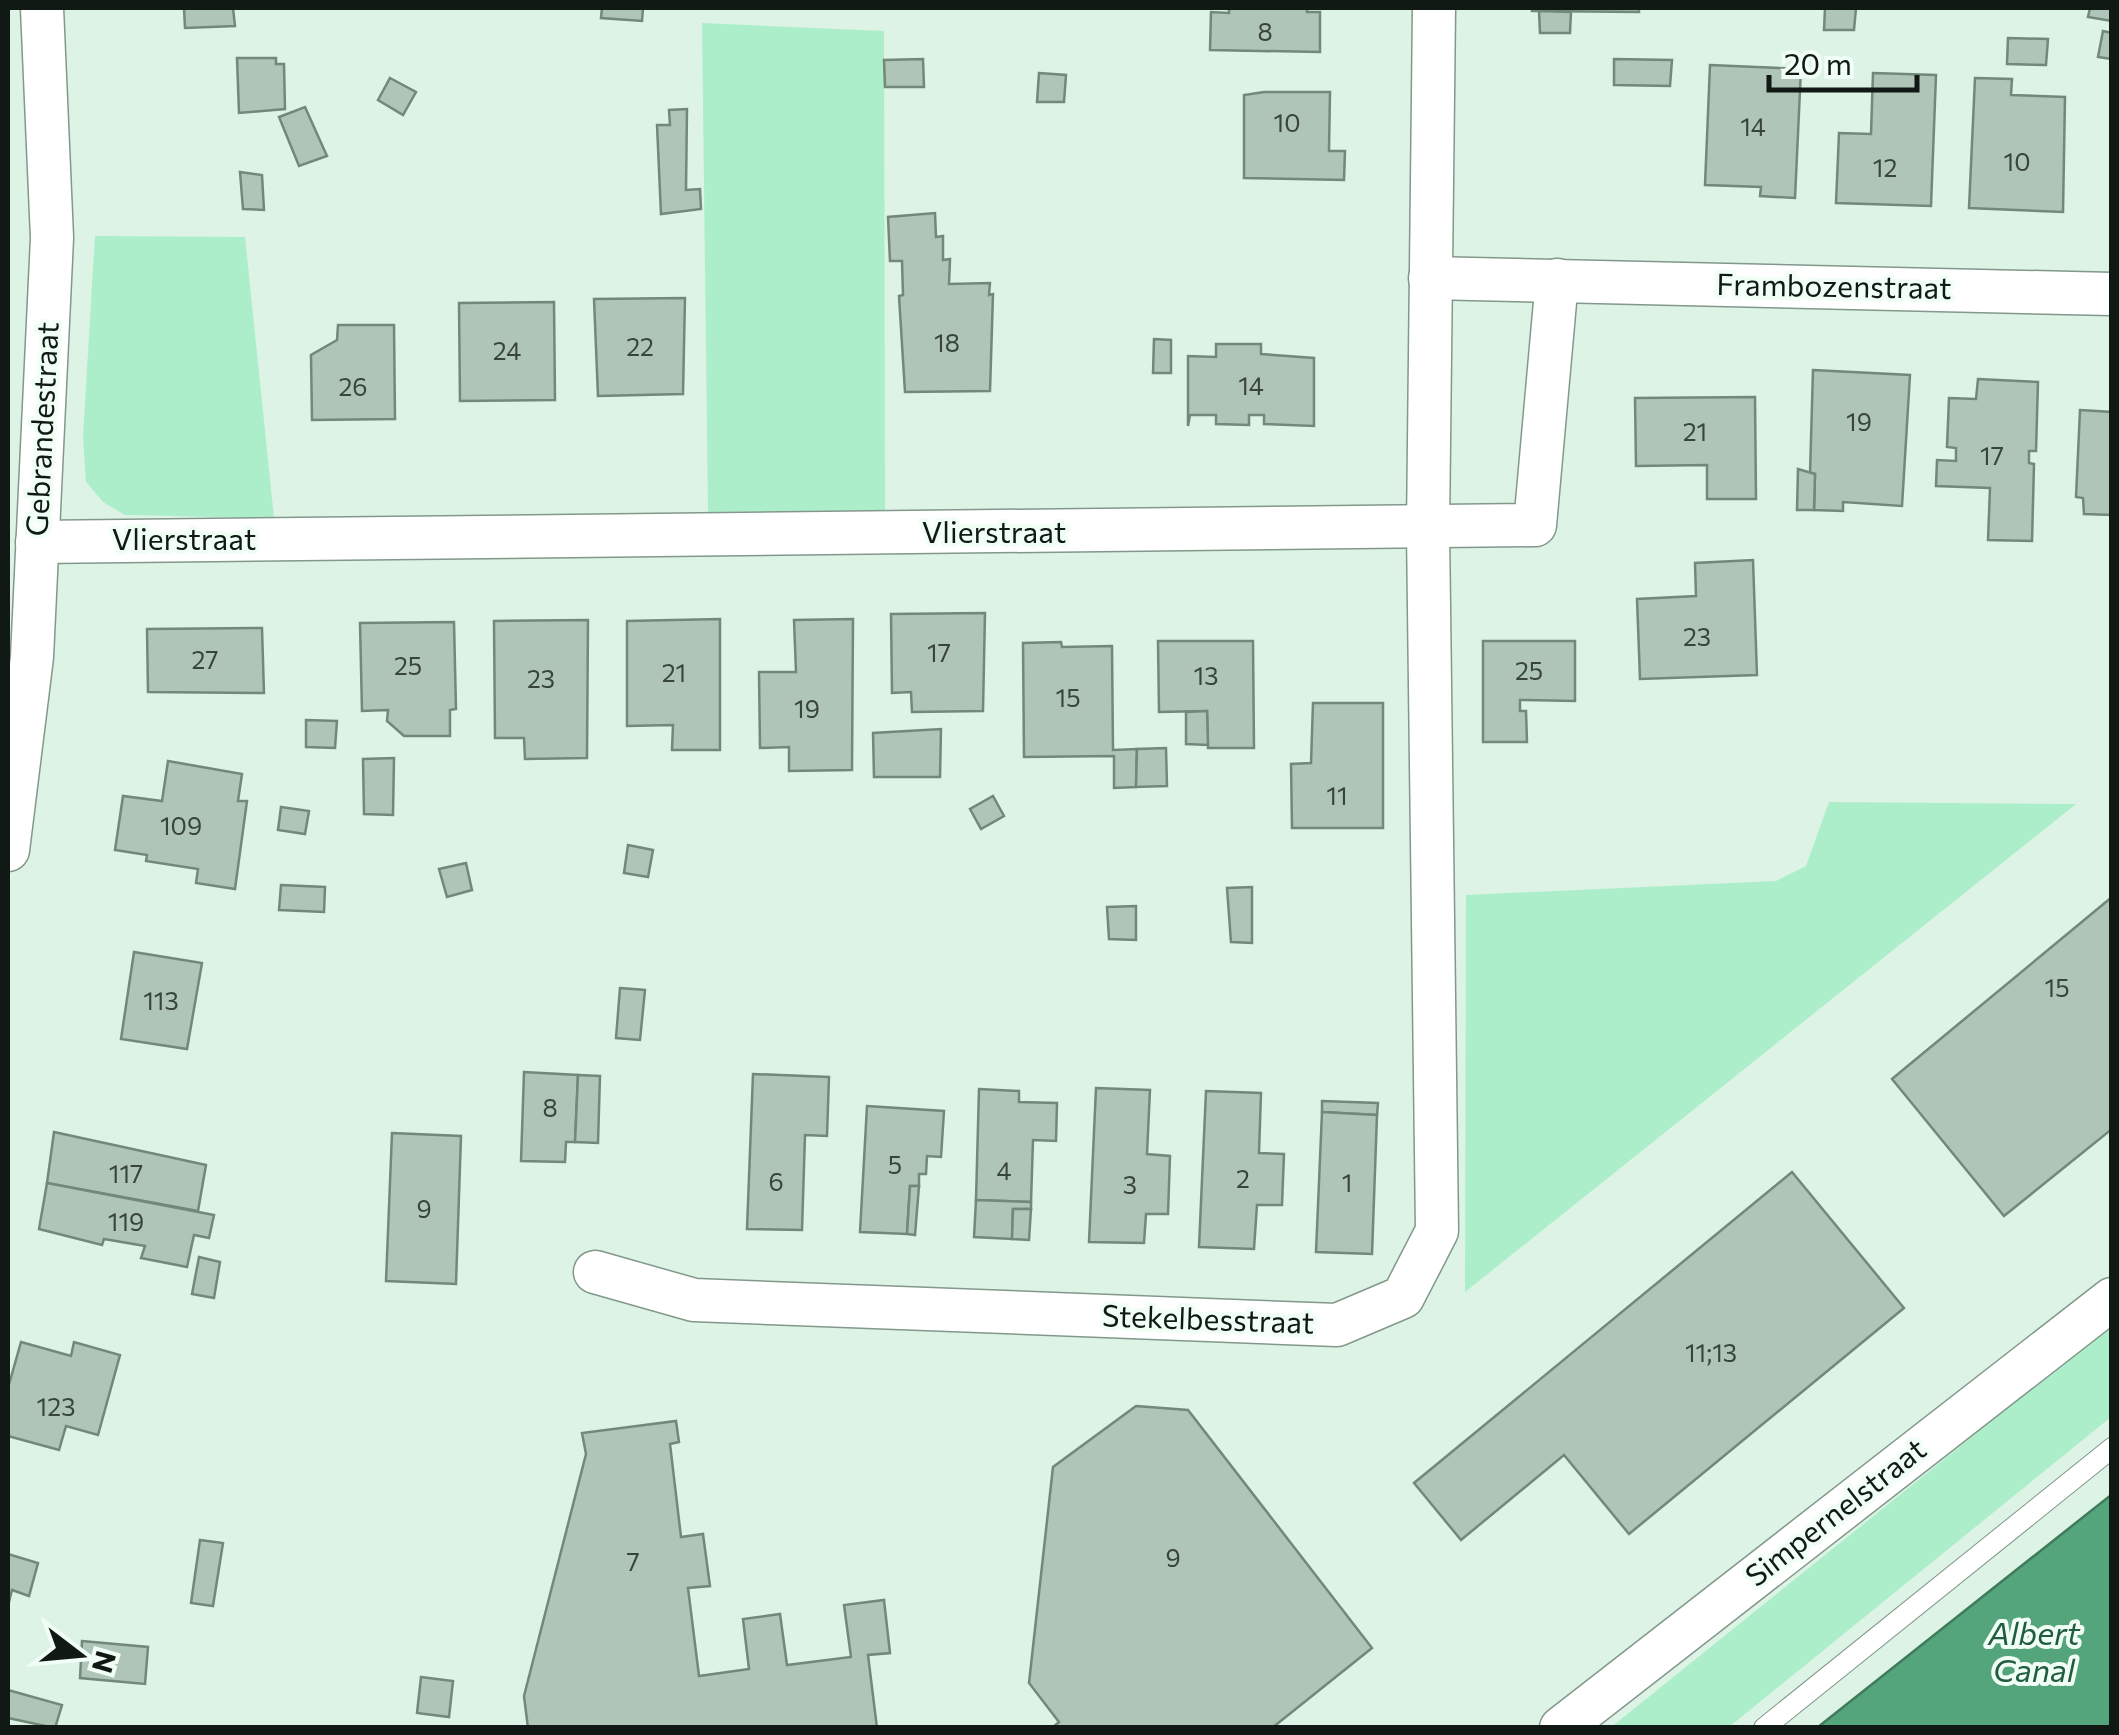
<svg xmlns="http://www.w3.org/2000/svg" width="2119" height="1735" font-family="Commissioner,sans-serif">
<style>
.green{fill:#adeeca}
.water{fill:#55a57c;stroke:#407b5d;stroke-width:2.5}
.building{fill:#aec5b7;stroke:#72887b;stroke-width:2.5}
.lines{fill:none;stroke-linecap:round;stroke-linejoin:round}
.lane-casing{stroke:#82988b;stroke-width:22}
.street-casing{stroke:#82988b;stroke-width:45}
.lane{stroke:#fff;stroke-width:20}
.street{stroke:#fff;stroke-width:42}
.labels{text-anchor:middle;stroke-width:8;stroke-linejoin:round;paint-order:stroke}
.number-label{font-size:25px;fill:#38443d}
.street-label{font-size:30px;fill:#101914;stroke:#f0fef5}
.water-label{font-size:32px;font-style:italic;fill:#205c3f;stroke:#f0fef5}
</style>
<rect width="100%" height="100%" fill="#dcf3e5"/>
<g class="green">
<path d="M 702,23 L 884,31 L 885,510 L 708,512 Z"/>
<path d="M 95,236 L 245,237 L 274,518 L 125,515 L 103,502 L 86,482 L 83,436 Z"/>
<path d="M 1829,802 L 2076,804 L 1465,1292 L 1466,895 L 1776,881 L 1806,866 Z"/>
<path d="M 2111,1325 L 2111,1417 L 1729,1727 L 1610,1728 Z"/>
</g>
<path class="water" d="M 2111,1495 L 2111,1727 L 1818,1727 Z"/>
<g class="building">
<path d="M 184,8 L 233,8 L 235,26 L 185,28 Z"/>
<path d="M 602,8 L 643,8 L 642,21 L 601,18 Z"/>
<path d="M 1229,8 L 1307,8 L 1307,12 L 1320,12 L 1320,52 L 1210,50 L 1211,12 L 1229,13 Z"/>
<path d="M 1532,8 L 1639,8 L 1639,12 L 1532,11 Z"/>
<path d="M 1825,8 L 1856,8 L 1854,30 L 1824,30 Z"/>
<path d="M 2090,8 L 2112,8 L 2112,21 L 2088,17 Z"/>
<path d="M 1539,11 L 1571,12 L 1570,33 L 1540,33 Z"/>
<path d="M 2103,31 L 2112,33 L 2112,59 L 2098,57 Z"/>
<path d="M 2008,38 L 2048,39 L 2046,65 L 2007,64 Z"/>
<path d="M 237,58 L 276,58 L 276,64 L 284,64 L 285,109 L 239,113 Z"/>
<path d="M 923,59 L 924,87 L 885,87 L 884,60 Z"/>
<path d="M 1614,59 L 1672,60 L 1670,86 L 1614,85 Z"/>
<path d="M 1710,65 L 1801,69 L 1795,198 L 1760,196 L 1761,187 L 1705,185 Z"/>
<path d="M 1039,73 L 1066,75 L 1064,102 L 1037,102 Z"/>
<path d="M 1873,73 L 1936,75 L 1931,206 L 1836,203 L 1839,133 L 1871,134 Z"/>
<path d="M 390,78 L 416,92 L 403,115 L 378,100 Z"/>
<path d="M 1975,78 L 2012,79 L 2011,95 L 2065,97 L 2063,212 L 1969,208 Z"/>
<path d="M 1264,92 L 1330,92 L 1329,151 L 1345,151 L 1344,180 L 1244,178 L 1244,95 Z"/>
<path d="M 305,107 L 327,156 L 299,166 L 279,117 Z"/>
<path d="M 687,109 L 686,190 L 700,189 L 701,209 L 661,214 L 657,125 L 670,125 L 669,110 Z"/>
<path d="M 240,172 L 262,175 L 264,210 L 243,209 Z"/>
<path d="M 935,213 L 936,237 L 943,236 L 943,260 L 950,259 L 949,284 L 990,283 L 989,295 L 993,294 L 990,391 L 905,392 L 899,296 L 903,295 L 902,261 L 890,261 L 888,217 Z"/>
<path d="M 685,298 L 683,394 L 598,396 L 594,299 Z"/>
<path d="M 554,302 L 555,400 L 460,401 L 459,303 Z"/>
<path d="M 338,325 L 394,325 L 395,419 L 312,420 L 311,355 L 337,340 Z"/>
<path d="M 1154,339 L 1171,340 L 1171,373 L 1153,373 Z"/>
<path d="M 1216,344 L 1261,344 L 1261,354 L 1314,358 L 1314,426 L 1264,424 L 1264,415 L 1249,415 L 1249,425 L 1216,424 L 1216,415 L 1190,415 L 1188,426 L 1188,356 L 1216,357 Z"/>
<path d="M 1813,370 L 1910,375 L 1902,506 L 1843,502 L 1843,511 L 1814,510 L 1815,474 L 1810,474 Z"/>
<path d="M 1978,379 L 2038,382 L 2036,451 L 2029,451 L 2029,463 L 2034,464 L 2032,541 L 1988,540 L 1990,488 L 1936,486 L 1937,460 L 1956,461 L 1956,448 L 1947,447 L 1949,398 L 1976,399 Z"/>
<path d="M 1755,397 L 1756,499 L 1707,499 L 1707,465 L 1636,466 L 1635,398 Z"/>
<path d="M 2080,410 L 2112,412 L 2112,515 L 2084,514 L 2083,498 L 2076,497 Z"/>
<path d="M 1798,469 L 1815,474 L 1814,510 L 1797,510 Z"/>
<path d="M 1753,560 L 1757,675 L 1640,679 L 1637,599 L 1696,596 L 1695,563 Z"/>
<path d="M 985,613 L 983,711 L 912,712 L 911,692 L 892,693 L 891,614 Z"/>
<path d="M 720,619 L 720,750 L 672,750 L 673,725 L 627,726 L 627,621 Z"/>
<path d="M 853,619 L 852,770 L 789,771 L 789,747 L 760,748 L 759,672 L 796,672 L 794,620 Z"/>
<path d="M 588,620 L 587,758 L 525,759 L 524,738 L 495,738 L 494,621 Z"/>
<path d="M 454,622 L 456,709 L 450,710 L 450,736 L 404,736 L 387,721 L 388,710 L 362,711 L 360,623 Z"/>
<path d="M 262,628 L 264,693 L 148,692 L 147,629 Z"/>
<path d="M 1158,641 L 1253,641 L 1254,748 L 1208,748 L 1207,711 L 1159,712 Z"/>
<path d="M 1483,641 L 1575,641 L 1575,701 L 1520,700 L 1520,711 L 1526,711 L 1527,742 L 1483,742 Z"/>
<path d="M 1061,642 L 1062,647 L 1112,646 L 1113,750 L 1137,749 L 1136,787 L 1114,788 L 1114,756 L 1024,757 L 1023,643 Z"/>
<path d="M 1313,703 L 1383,703 L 1383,828 L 1292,828 L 1291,764 L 1311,763 Z"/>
<path d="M 1207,711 L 1208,745 L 1186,744 L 1186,712 Z"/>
<path d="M 306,720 L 337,721 L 335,748 L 306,747 Z"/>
<path d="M 941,729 L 940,777 L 874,777 L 873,733 Z"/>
<path d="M 1166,748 L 1167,786 L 1136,787 L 1137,749 Z"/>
<path d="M 394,758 L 393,815 L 364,814 L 363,759 Z"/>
<path d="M 168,761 L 242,774 L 238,801 L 247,801 L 235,889 L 196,883 L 198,869 L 146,861 L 147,855 L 115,850 L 123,796 L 162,801 Z"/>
<path d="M 993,796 L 1004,816 L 981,829 L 970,809 Z"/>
<path d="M 281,807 L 309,811 L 305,834 L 278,830 Z"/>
<path d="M 628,845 L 653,850 L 648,877 L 624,873 Z"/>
<path d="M 466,863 L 472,890 L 447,897 L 439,869 Z"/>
<path d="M 281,885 L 325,887 L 324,912 L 279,910 Z"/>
<path d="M 1252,887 L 1252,943 L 1231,942 L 1227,888 Z"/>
<path d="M 2112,897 L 2112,1129 L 2004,1216 L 1892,1079 Z"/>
<path d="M 1136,906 L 1136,940 L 1109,939 L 1107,907 Z"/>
<path d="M 134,952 L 202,963 L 187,1049 L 121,1039 Z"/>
<path d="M 620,988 L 645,990 L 640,1040 L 616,1038 Z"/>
<path d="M 524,1072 L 578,1075 L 575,1142 L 566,1142 L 565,1162 L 521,1161 Z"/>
<path d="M 753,1074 L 829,1077 L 827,1136 L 805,1135 L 802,1230 L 747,1229 Z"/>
<path d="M 578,1075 L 600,1076 L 598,1143 L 575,1142 Z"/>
<path d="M 1096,1088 L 1150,1090 L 1147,1154 L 1170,1156 L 1168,1214 L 1146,1214 L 1144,1243 L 1089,1242 Z"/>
<path d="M 979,1089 L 1019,1091 L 1019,1102 L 1057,1103 L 1056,1141 L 1033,1140 L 1031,1202 L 976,1200 Z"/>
<path d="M 1206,1091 L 1261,1093 L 1259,1153 L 1284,1154 L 1282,1205 L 1257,1205 L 1254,1249 L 1199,1247 Z"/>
<path d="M 1322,1101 L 1378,1103 L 1377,1115 L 1322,1112 Z"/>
<path d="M 867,1106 L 944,1111 L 941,1157 L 927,1156 L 926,1174 L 919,1174 L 919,1186 L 910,1186 L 907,1234 L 860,1232 Z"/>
<path d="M 1322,1112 L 1377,1115 L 1372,1254 L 1316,1252 Z"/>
<path d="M 54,1132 L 206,1165 L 198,1211 L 47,1183 Z"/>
<path d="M 392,1133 L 461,1136 L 456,1284 L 386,1281 Z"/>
<path d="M 1792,1172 L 1904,1308 L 1629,1534 L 1564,1455 L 1461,1540 L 1414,1483 Z"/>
<path d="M 47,1183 L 214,1215 L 209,1238 L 194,1235 L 187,1267 L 141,1258 L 145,1246 L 104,1239 L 102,1245 L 39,1229 Z"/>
<path d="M 910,1186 L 919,1186 L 915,1235 L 907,1234 Z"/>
<path d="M 976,1200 L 1031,1202 L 1031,1209 L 1013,1209 L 1012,1239 L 974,1237 Z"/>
<path d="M 1013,1209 L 1031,1209 L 1029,1240 L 1012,1239 Z"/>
<path d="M 199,1257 L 220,1262 L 214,1298 L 192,1294 Z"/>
<path d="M 21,1342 L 71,1356 L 74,1342 L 120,1355 L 98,1435 L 66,1426 L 59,1450 L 8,1436 L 8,1388 Z"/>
<path d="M 1136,1406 L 1188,1410 L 1372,1648 L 1272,1728 L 1052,1728 L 1059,1722 L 1029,1683 L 1053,1467 Z"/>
<path d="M 676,1421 L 679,1442 L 670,1444 L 681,1537 L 703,1534 L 710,1586 L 688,1588 L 699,1676 L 749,1669 L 743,1619 L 780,1614 L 787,1665 L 851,1657 L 844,1605 L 884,1600 L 890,1653 L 868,1655 L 877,1728 L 528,1728 L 524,1696 L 586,1454 L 582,1433 Z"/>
<path d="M 200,1540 L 223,1543 L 213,1606 L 191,1603 Z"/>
<path d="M 8,1554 L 38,1563 L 29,1596 L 12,1590 L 8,1606 Z"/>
<path d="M 82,1641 L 148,1647 L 145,1684 L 80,1678 Z"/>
<path d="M 421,1677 L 453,1681 L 449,1717 L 417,1713 Z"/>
<path d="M 8,1690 L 62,1705 L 55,1728 L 8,1718 Z"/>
</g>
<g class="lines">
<g class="lane-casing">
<path id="lane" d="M 1764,1728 L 2112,1448"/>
</g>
<g class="street-casing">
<g id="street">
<path d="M 1430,278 L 2112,294"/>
<path d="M 37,542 L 1535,525 L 1557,280"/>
<path d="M 8,850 L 32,657 L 52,238 L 42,8"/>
<path d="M 595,1272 L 694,1300 L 1337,1325 L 1403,1297 L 1437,1231 L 1428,530 L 1434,8"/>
<path d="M 1561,1728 L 2112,1299"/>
</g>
</g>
<use href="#lane" class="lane"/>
<use href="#street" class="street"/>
</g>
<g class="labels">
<g class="number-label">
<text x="1265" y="41">8</text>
<text x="1287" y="132">10</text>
<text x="1753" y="136">14</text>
<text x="2017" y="171">10</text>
<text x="1885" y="177">12</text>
<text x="947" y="352">18</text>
<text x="640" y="356">22</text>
<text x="507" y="360">24</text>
<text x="1251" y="395">14</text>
<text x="353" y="396">26</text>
<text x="1859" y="431">19</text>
<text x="1695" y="441">21</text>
<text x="1992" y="465">17</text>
<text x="1697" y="646">23</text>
<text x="939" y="662">17</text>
<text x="205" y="669">27</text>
<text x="408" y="675">25</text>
<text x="1529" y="680">25</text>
<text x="674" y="682">21</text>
<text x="1206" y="685">13</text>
<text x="541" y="688">23</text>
<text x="1068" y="707">15</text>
<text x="807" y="718">19</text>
<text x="1337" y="805">11</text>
<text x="181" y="835">109</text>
<text x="2057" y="997">15</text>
<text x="161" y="1010">113</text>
<text x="550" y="1117">8</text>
<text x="895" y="1174">5</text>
<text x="1004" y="1180">4</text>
<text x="126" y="1183">117</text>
<text x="1243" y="1188">2</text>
<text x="776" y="1191">6</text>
<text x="1347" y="1192">1</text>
<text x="1130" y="1194">3</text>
<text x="424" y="1218">9</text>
<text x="126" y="1231">119</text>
<text x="1711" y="1362">11;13</text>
<text x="56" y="1416">123</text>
<text x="1173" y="1567">9</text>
<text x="633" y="1571">7</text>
</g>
<g class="street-label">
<text transform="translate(1834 287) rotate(1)" y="10">Frambozenstraat</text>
<text transform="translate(43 429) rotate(-87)" y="10">Gebrandestraat</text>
<text x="994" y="543">Vlierstraat</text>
<text x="184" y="550">Vlierstraat</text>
<text transform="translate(1208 1320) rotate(2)" y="10">Stekelbesstraat</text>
<text transform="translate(1836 1513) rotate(-38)" y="10">Simpernelstraat</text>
</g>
<g class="water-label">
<text x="2034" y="1645">Albert<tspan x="2034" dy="37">Canal</tspan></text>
</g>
</g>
<rect width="2119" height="1735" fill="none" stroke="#101914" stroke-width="20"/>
<g transform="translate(80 1655) rotate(106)" stroke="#f0fef5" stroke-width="8" paint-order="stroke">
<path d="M0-8L18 38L0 25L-18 38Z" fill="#101914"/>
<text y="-15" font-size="28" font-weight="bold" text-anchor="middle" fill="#101914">N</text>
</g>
<path d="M1769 75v15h148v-15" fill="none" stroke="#101914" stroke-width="5"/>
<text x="1784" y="75" font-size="30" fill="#101914" stroke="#f0fef5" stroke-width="8" paint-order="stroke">20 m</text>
</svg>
